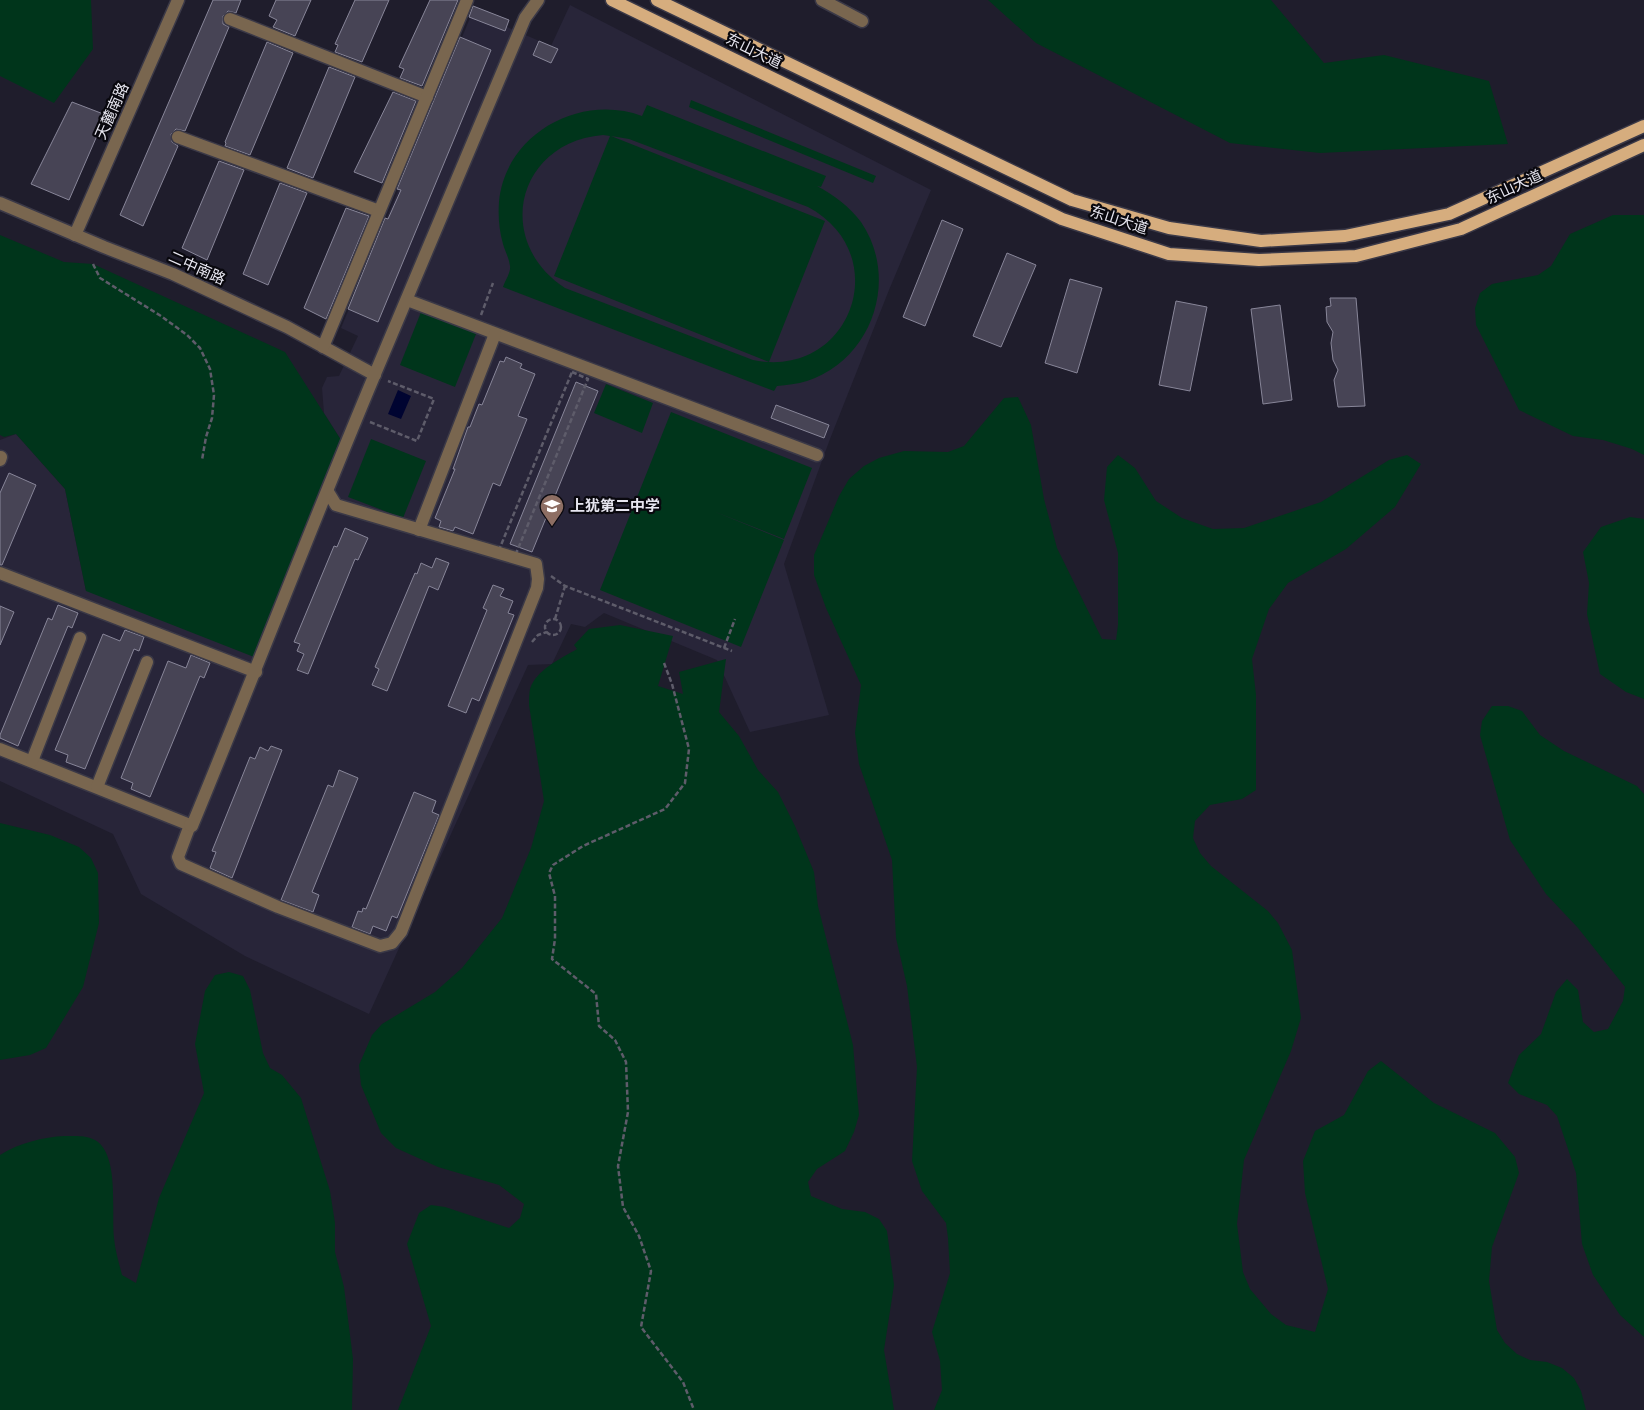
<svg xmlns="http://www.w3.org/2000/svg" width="1644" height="1410" font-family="Jost,'Noto Sans SC',sans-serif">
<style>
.built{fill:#282539}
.green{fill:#00351b;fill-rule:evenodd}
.water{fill:#000431}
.building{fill:#474455;stroke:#888699}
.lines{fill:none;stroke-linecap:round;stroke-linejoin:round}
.minor-casing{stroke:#3b3947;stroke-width:15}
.major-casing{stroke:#3b3947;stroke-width:15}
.path{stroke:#5e5c6a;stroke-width:2.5;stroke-dasharray:5 2.5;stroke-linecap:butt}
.minor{stroke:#79664f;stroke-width:12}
.major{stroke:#d6ad7e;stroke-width:12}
.labels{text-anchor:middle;stroke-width:4.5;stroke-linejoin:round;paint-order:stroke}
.street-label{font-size:15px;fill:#e7e6f0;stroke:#09080e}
.poi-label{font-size:15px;font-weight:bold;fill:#e7e6f0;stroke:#09080e;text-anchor:start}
</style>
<rect width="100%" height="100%" fill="#1f1d2c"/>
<path class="built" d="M 570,5 L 931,190 L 889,290 L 830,439 L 784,564 L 829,715 L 750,732 L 717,660 L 604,613 L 585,627 L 571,624 L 552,664 L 528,665 L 369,1014 L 245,956 L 141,894 L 113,834 L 0,781 L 0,440 L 16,434 L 65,489 L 86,591 L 341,440 L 324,413 L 322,388 L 327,377 L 339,376 L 358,336 L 341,328 L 475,6 L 509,20 L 507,27 L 551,46 Z"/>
<g class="green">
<path d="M 0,0 L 91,0 L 93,49 L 54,103 L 0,76 Z"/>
<path d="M 988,0 L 1271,0 L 1324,63 L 1384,55 L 1489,81 L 1508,144 L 1320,153 L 1230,143 L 1036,43 Z"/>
<path d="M 691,100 L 876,176 L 873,183 L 689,107 Z"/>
<path d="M 647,105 L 826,176 L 821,187 L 817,186 C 834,195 849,206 861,222 C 900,279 872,360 807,381 C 797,384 787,385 777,386 L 774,391 L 503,287 C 505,281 511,272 510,266 C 509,258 505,251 503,244 C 499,230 498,216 499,202 C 505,134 580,93 642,116 ZM 603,135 L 610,136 L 554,276 L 769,362 L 825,221 L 611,136 L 629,139 L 808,207 C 896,254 851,380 753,360 L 565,288 C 493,241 517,142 603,135 Z"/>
<path d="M 1613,215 L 1644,215 L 1644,455 L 1632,449 L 1603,440 L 1573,436 L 1519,410 L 1476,325 L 1475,308 L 1480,293 L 1492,284 L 1538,275 L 1551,266 L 1570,234 Z"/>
<path d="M 0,235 L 64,262 L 93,264 L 285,352 L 341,440 L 254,657 L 86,591 L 65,489 L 16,434 L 4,437 L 0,435 Z"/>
<path d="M 423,307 L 478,329 L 455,387 L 400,365 Z"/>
<path d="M 606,384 L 653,403 L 642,433 L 594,413 Z"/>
<path d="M 1018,397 L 1031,425 L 1044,499 L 1057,548 L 1102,639 L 1116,640 L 1118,625 L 1118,553 L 1104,500 L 1107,467 L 1118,455 L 1135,468 L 1156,501 L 1182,518 L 1213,529 L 1244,528 L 1321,502 L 1389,460 L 1407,455 L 1421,464 L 1395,507 L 1346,549 L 1288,583 L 1269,609 L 1252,659 L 1256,695 L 1256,790 L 1242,799 L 1210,805 L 1195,821 L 1193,838 L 1200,853 L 1211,866 L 1268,911 L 1278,923 L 1292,950 L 1301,1018 L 1291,1051 L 1244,1160 L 1237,1224 L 1243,1272 L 1250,1289 L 1271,1314 L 1286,1325 L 1315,1332 L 1328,1289 L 1305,1193 L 1303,1161 L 1315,1131 L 1344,1115 L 1368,1071 L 1381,1061 L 1434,1103 L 1495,1133 L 1515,1157 L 1519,1173 L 1492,1247 L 1489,1281 L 1497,1330 L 1505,1343 L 1517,1354 L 1530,1360 L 1547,1362 L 1562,1368 L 1574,1378 L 1581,1391 L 1586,1410 L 934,1410 L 942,1390 L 940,1361 L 932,1332 L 950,1273 L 948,1238 L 946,1223 L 922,1191 L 912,1161 L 917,1067 L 907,986 L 896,938 L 892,860 L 859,764 L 855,733 L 861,685 L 826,608 L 814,575 L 814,555 L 839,496 L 849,479 L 864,466 L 879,458 L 904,451 L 948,452 L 964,446 L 1004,398 Z"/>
<path d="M 671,412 L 812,468 L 784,539 L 713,511 L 784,540 L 741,647 L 600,590 Z"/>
<path d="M 371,439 L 426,461 L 403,518 L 348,497 Z"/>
<path d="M 1630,517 L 1644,519 L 1644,699 L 1626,692 L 1600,674 L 1587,614 L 1589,583 L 1583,552 L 1601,527 Z"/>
<path d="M 620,625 L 673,636 L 658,686 L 683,694 L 679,672 L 726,659 L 719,712 L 739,736 L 758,770 L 778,792 L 795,826 L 814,872 L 818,906 L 853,1045 L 859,1115 L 854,1132 L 845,1151 L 817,1169 L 808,1182 L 811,1196 L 842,1209 L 865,1212 L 879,1219 L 887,1231 L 894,1285 L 884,1350 L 894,1410 L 398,1410 L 431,1326 L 407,1244 L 419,1213 L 431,1205 L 445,1207 L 509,1228 L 520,1218 L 524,1204 L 499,1185 L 438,1167 L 396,1148 L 381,1133 L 361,1085 L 359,1065 L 372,1035 L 382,1024 L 435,992 L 462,968 L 502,918 L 531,848 L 544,801 L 529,705 C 529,700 529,694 530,689 C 536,670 560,659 577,649 L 574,645 L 589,629 Z"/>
<path d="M 1492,706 L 1508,706 L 1522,711 L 1540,735 L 1564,751 L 1637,786 L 1644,794 L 1644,1337 L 1620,1315 L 1593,1275 L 1582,1244 L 1576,1173 L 1557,1116 L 1547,1105 L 1519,1094 L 1508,1083 L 1519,1055 L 1541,1034 L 1556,992 L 1567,979 L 1578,990 L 1583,1022 L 1594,1032 L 1608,1029 L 1623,1001 L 1625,987 L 1578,928 L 1546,894 L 1510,840 L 1480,735 L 1482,721 Z"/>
<path d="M 0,823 L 50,835 L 79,847 L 91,858 L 98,873 L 99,923 L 83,987 L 46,1048 L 30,1055 L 0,1060 Z"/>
<path d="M 229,972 L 243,976 L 250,990 L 263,1053 L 270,1068 L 282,1075 L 301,1098 L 330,1191 L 335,1223 L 335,1252 L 344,1287 L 353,1359 L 352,1410 L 0,1410 L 0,1155 C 19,1143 43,1137 65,1136 C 76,1136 86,1135 95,1140 C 120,1154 111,1213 114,1238 C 115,1250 119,1263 122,1275 L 136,1283 L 159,1198 L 204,1093 L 195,1044 L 205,991 L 215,975 Z"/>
</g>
<path class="water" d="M 398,390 L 411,396 L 401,419 L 388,414 Z"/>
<g class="building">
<path d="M 213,0 L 241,0 L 236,13 L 228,11 L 223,16 L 223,24 L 229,27 L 185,131 L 176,129 L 171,134 L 172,142 L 178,146 L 143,226 L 120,215 Z"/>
<path d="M 276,0 L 311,0 L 295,36 L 273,27 L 277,20 L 269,16 Z"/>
<path d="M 355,0 L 389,0 L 362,62 L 335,52 L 338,45 L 335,44 Z"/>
<path d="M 430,0 L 458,0 L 422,86 L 400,78 L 404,69 L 399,67 Z"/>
<path d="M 473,6 L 509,20 L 505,31 L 469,17 Z"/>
<path d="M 460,37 L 491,50 L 378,322 L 348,309 L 385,218 L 388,219 L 401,190 L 397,189 Z"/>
<path d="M 539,41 L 558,49 L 551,63 L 533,55 Z"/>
<path d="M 267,42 L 293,53 L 250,155 L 225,146 L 226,143 L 225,142 Z"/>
<path d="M 329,67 L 355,77 L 313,178 L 287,168 Z"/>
<path d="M 393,92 L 416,101 L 382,183 L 354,172 Z"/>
<path d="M 72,102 L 106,115 L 69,200 L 31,184 Z"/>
<path d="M 219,161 L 244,170 L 207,260 L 182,248 Z"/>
<path d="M 280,183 L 307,193 L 268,285 L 243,274 Z"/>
<path d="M 346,208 L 369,216 L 326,319 L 304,308 Z"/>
<path d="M 942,220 L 963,229 L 925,326 L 903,317 Z"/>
<path d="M 1007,253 L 1036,265 L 1001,347 L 973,336 Z"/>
<path d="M 1070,279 L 1102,288 L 1077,373 L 1045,363 Z"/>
<path d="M 1330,298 L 1356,298 L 1365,406 L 1338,407 L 1334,380 L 1338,370 L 1333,360 L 1331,343 L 1333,332 L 1327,322 L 1326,307 L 1331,306 Z"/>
<path d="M 1176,301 L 1207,307 L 1190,391 L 1159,385 Z"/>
<path d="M 1280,305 L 1292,400 L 1263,404 L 1251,309 Z"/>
<path d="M 506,357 L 522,364 L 520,368 L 535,374 L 518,416 L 527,419 L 500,486 L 493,483 L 473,534 L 455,527 L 453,531 L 439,527 L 441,521 L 435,518 L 455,469 L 453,469 L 468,427 L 470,427 L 479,404 L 482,405 L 500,361 L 504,362 Z"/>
<path d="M 576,382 L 598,391 L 532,552 L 510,544 Z"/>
<path d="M 776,405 L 829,425 L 824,438 L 771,418 Z"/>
<path d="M 9,473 L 36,485 L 2,565 L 0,565 L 0,493 Z"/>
<path d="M 345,528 L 368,538 L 358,560 L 355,559 L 308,674 L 297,670 L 304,654 L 297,651 L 300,644 L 294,642 L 334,546 L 337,547 Z"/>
<path d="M 436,558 L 449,563 L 438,590 L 429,586 L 387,691 L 372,685 L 379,669 L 375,667 L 415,573 L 417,574 L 421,563 L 432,568 Z"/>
<path d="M 493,585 L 504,589 L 500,596 L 513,601 L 508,613 L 514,615 L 479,701 L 472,698 L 466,713 L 448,706 L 487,610 L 483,608 Z"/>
<path d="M 58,605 L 78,613 L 72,628 L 68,626 L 18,746 L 0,738 L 0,735 L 48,618 L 52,620 Z"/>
<path d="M 0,606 L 14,612 L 0,645 Z"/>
<path d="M 125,630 L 144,637 L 139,651 L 134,649 L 85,769 L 66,762 L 68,755 L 55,750 L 103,634 L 120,641 Z"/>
<path d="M 191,655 L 210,663 L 204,678 L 200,676 L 150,797 L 131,789 L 133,783 L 121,778 L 168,661 L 186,668 Z"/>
<path d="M 271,746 L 282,750 L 232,878 L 210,868 L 216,852 L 212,851 L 250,757 L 255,759 L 260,747 L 268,751 Z"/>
<path d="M 339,770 L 358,778 L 312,892 L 319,895 L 313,912 L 281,900 L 328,785 L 333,787 Z"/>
<path d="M 414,792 L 436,801 L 432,812 L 439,815 L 397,918 L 392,916 L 386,931 L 373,926 L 370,934 L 352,927 L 358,911 L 362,912 L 363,908 L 366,909 Z"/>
</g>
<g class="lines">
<g class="minor-casing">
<g id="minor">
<path d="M 822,0 L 862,21"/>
<path d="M 230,19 L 427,97"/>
<path d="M 178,137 L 379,211"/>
<path d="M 0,203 L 104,247 L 173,274 L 287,327 L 375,375"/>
<path d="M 75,235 L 178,0"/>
<path d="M 407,300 L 817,455"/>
<path d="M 323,347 L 467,0"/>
<path d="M 0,460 L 1,457"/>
<path d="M 419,530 L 495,334"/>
<path d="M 0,573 L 256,672"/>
<path d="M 0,749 L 190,825 L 178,857 L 181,864 L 278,907 L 380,946 L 392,943 L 401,932 L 537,588 L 538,579 L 536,564 L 336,505 L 328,492"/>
<path d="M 32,761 L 80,638"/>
<path d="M 97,787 L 147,662"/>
<path d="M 190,825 L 192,826 C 254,676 312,524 375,374 C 425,256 475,137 525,18 L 538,0"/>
</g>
</g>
<g class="major-casing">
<g id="major">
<path d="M 612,0 L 1062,219 L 1169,254 L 1259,260 L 1356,256 L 1461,229 L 1644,145"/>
<path d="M 657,0 L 1072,200 L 1169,228 L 1261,241 L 1345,236 L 1449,214 L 1644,126"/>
</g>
</g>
<g class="path">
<path d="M 93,264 L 100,278 L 161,316 L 187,335 L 200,348 L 210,369 L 214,395 L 212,418 L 206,437 L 202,460"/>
<path d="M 481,315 L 493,283"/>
<path d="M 572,372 L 588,379 L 515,556 L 499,550 Z"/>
<path d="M 370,422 L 417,441 L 434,399 L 388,381"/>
<path d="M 551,576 L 565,586 L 732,651"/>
<path d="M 555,619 L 565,586"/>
<circle cx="553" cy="627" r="8"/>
<path d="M 532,642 L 538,635 L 547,632"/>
<path d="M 724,648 L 735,619"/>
<path d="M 664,663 L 672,684 L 689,749 L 685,783 L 665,809 L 583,846 L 553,865 L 549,873 L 555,896 L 555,939 L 552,959 L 596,994 L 599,1026 L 615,1040 L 626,1062 L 628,1112 L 618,1166 L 623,1207 L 639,1236 L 651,1271 L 641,1327 L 683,1382 L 694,1410"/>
</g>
<use href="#minor" class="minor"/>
<use href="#major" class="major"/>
</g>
<defs>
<g id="school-pin" transform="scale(1.25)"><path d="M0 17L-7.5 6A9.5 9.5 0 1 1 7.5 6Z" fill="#8d6e63" stroke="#09080e"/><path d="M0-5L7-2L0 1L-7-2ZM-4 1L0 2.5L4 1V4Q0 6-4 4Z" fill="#fff"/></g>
</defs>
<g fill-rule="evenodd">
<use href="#school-pin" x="552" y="506"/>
</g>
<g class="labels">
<g class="street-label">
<text transform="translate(754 51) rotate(26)" y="5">东山大道</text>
<text transform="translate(112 111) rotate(-66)" y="5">天麓南路</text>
<text transform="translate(1514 187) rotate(-25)" y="5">东山大道</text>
<text transform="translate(1119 220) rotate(18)" y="5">东山大道</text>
<text transform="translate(197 268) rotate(24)" y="5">二中南路</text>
</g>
<g class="poi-label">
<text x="570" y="511">上犹第二中学</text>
</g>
</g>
</svg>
